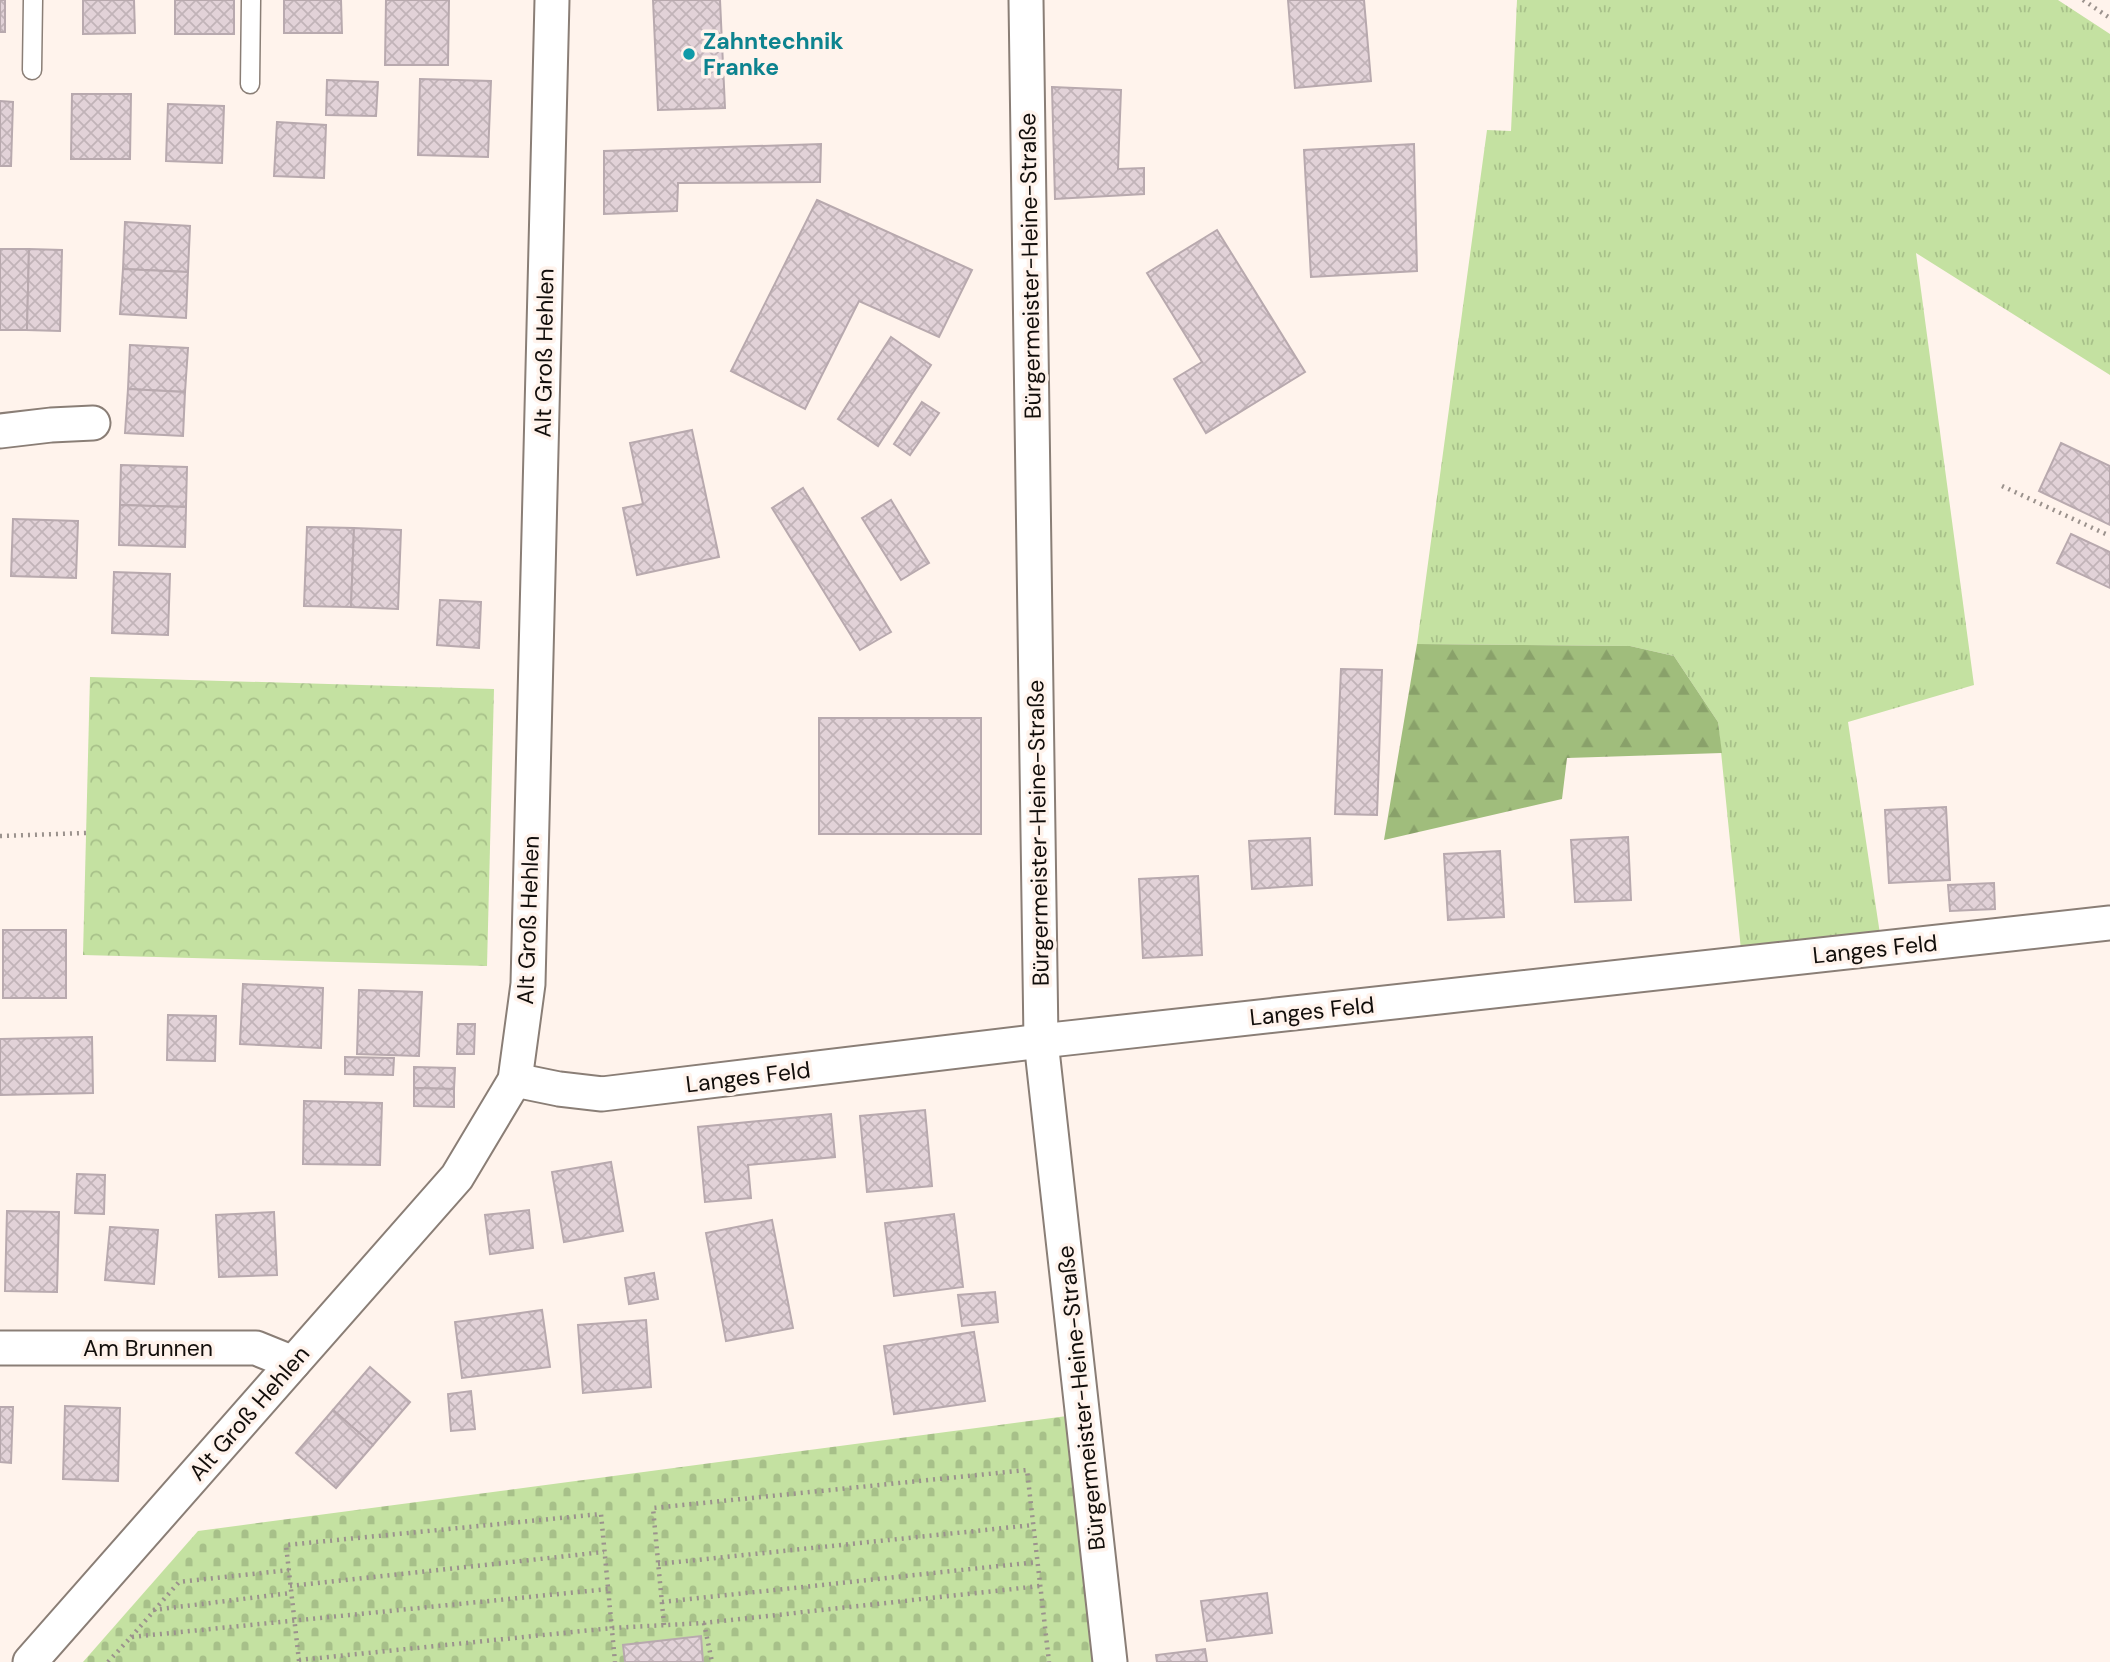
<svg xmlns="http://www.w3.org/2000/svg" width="2110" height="1662" font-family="'DM Sans',sans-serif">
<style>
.grass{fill:url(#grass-tufts)}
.forest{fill:url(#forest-firs)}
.cemetery{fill:url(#cemetery-stones)}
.park{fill:url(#park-crowns)}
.building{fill:url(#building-cross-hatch);stroke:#b8a9ae;stroke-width:2}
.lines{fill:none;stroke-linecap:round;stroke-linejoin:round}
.lane-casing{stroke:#8a7e76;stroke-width:21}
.street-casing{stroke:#8a7e76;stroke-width:37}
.path{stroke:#9b928d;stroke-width:4.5;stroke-dasharray:2 5;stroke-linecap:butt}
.lane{stroke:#fff;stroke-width:18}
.street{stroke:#fff;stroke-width:33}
.culture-dot{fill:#0f9aa8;stroke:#fff3ec;stroke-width:2.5}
.labels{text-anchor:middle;stroke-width:7;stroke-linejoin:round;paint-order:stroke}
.culture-label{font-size:23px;font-weight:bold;fill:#0d838f;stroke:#fff3ec;text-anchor:start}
.street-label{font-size:23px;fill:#120e0b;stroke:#fff3ec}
</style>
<defs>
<pattern id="grass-tufts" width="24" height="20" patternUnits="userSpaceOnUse" patternTransform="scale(1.75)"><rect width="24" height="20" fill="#c4e1a1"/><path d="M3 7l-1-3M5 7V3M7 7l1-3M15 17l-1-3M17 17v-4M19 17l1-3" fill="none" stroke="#a7c089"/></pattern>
<pattern id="forest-firs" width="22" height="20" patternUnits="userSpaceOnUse" patternTransform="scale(1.75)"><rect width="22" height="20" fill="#a0bd7c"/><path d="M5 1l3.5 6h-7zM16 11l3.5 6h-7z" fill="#89a16a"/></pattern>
<pattern id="cemetery-stones" width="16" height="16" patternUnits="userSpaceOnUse" patternTransform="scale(1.75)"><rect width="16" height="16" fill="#c4e1a1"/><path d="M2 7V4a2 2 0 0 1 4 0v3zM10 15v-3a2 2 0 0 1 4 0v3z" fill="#a7c089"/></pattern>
<pattern id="park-crowns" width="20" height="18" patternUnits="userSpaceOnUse" patternTransform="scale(1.75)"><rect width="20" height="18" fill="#c4e1a1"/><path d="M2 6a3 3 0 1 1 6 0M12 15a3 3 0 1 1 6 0" fill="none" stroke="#a7c089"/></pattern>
<pattern id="building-cross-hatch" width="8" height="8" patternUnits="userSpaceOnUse" patternTransform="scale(1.75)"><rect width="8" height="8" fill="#e2d2d8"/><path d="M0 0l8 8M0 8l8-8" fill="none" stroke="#c1b3b8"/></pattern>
</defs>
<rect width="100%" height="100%" fill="#fff3ec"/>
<path class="grass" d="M 1517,0 L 2058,0 L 2110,34 L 2110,375 L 1916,253 L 1974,685 L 1848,722 L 1880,934 L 1741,950 L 1718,722 L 1674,656 L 1630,646 L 1417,644 L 1487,130 L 1511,131 Z"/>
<path class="forest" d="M 1417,644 L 1630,646 L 1674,656 L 1718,722 L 1722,753 L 1567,758 L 1562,799 L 1384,840 Z"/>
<path class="cemetery" d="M 1082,1414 L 1110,1662 L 83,1662 L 198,1531 Z"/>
<path class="park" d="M 90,677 L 494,689 L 487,966 L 83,955 Z"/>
<g class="building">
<rect x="0" y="0" width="5" height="32"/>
<path d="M 83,0 L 134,0 L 135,33 L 83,34 Z"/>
<rect x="175" y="0" width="59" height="34"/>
<path d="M 284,0 L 341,0 L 342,33 L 284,33 Z"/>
<path d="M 386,0 L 449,0 L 448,65 L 385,65 Z"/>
<path d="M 653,0 L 720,0 L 725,108 L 658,110 Z"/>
<path d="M 1288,0 L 1364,0 L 1371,81 L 1295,88 Z"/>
<path d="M 420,79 L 491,81 L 488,157 L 418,155 Z"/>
<path d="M 327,80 L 378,82 L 376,116 L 326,115 Z"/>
<path d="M 1052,87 L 1121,90 L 1118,169 L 1144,168 L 1144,194 L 1055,199 Z"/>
<path d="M 72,94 L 131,94 L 130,159 L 71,159 Z"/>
<path d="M 0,101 L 13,102 L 11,166 L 0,166 Z"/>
<path d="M 168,104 L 224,106 L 222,163 L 166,161 Z"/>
<path d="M 277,122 L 326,125 L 324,178 L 274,176 Z"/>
<path d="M 821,144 L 820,182 L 678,183 L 677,211 L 604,214 L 604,151 Z"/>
<path d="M 1414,144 L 1417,271 L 1311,277 L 1304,150 Z"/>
<path d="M 817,200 L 972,270 L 939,337 L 859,301 L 805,409 L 731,371 Z"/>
<path d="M 125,222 L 190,226 L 188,272 L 123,269 Z"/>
<path d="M 1217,230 L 1305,372 L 1206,433 L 1174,379 L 1202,362 L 1147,273 Z"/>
<path d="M 0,249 L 29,249 L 27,330 L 0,330 Z"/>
<path d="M 29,249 L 62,250 L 60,331 L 27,330 Z"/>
<path d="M 123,269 L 188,272 L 186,318 L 120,314 Z"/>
<path d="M 891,337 L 931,365 L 878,446 L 838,419 Z"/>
<path d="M 130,345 L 188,348 L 185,392 L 128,389 Z"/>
<path d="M 128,389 L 185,392 L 183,436 L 125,433 Z"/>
<path d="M 922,402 L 939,413 L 910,455 L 894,444 Z"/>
<path d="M 692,430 L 719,557 L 637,575 L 623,508 L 643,504 L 630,443 Z"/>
<path d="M 2061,443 L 2110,466 L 2110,525 L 2039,491 Z"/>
<path d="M 121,465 L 187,467 L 186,507 L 120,505 Z"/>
<path d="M 803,488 L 891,632 L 860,650 L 772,508 Z"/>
<path d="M 891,500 L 929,563 L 901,580 L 862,518 Z"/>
<path d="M 120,505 L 186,507 L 185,547 L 119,545 Z"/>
<path d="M 13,519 L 78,521 L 76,578 L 11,576 Z"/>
<path d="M 307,527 L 354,528 L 351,607 L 304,606 Z"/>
<path d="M 354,528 L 401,530 L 398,609 L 351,607 Z"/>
<path d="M 2071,534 L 2110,552 L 2110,588 L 2057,563 Z"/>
<path d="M 114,572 L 170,574 L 168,635 L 112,633 Z"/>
<path d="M 440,600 L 481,602 L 479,648 L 437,645 Z"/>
<path d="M 1341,669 L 1382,670 L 1377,815 L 1335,814 Z"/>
<rect x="819" y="718" width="162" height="116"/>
<path d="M 1946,807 L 1950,880 L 1889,883 L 1885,810 Z"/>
<path d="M 1628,837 L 1631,900 L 1575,902 L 1571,840 Z"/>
<path d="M 1310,838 L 1312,885 L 1252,889 L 1249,841 Z"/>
<path d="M 1500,851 L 1504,917 L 1448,920 L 1444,854 Z"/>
<path d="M 1198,876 L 1202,955 L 1143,958 L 1139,879 Z"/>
<path d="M 1994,883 L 1995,909 L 1950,911 L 1948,885 Z"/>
<rect x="3" y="930" width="63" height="68"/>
<path d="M 243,984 L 323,988 L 321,1048 L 240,1044 Z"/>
<path d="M 359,990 L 422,992 L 419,1056 L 357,1054 Z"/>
<path d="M 168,1015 L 216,1016 L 215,1061 L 167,1060 Z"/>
<path d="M 458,1024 L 475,1024 L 474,1054 L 457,1054 Z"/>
<path d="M 92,1037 L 93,1093 L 0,1095 L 0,1039 Z"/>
<path d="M 345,1057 L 394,1058 L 393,1075 L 345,1074 Z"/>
<path d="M 414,1067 L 455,1068 L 454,1089 L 414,1088 Z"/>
<path d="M 414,1088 L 454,1089 L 454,1107 L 414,1106 Z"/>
<path d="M 304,1101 L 382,1103 L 380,1165 L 303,1164 Z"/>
<path d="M 925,1110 L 932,1186 L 867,1192 L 860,1116 Z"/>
<path d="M 831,1114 L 835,1157 L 748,1165 L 751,1198 L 705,1202 L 698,1127 Z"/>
<path d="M 611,1162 L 623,1231 L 564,1242 L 552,1172 Z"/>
<path d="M 77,1174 L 105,1175 L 104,1214 L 75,1213 Z"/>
<path d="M 529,1210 L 533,1248 L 490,1254 L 485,1215 Z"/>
<path d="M 7,1211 L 59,1212 L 57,1292 L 5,1291 Z"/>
<path d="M 274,1212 L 277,1275 L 219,1277 L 216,1215 Z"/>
<path d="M 954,1214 L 963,1287 L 894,1296 L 885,1223 Z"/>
<path d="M 772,1220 L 793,1328 L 726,1341 L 706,1233 Z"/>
<path d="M 110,1227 L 158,1230 L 154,1284 L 105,1280 Z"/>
<path d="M 654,1273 L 658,1299 L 629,1304 L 625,1278 Z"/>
<path d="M 995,1292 L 998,1322 L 962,1326 L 958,1295 Z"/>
<path d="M 542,1310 L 550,1367 L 462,1378 L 455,1322 Z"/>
<path d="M 646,1320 L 651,1387 L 583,1393 L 578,1325 Z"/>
<path d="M 974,1332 L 985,1401 L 894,1414 L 884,1346 Z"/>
<path d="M 370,1367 L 410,1402 L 373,1445 L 333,1410 Z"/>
<path d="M 471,1391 L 475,1429 L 451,1431 L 448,1394 Z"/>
<path d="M 65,1406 L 120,1408 L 118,1481 L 63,1479 Z"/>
<path d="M 0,1407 L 13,1407 L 11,1463 L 0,1462 Z"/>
<path d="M 333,1410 L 373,1445 L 336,1488 L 296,1453 Z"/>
<path d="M 1267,1593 L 1272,1633 L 1207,1641 L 1201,1601 Z"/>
<path d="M 701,1636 L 703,1662 L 625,1662 L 623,1645 Z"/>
<path d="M 1205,1649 L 1207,1662 L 1157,1662 L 1156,1655 Z"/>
</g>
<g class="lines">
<g class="lane-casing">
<g id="lane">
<path d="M 32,70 L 33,0"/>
<path d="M 250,84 L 251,0"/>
</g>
</g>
<g class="street-casing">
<g id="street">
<path d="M 1026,0 L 1041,1041 L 1110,1662"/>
<path d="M 0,431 L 51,425 L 93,423"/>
<path d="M 515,1080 L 559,1089 L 602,1094 L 1041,1041 L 2110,923"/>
<path d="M 0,1348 L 256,1348 L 293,1363"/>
<path d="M 30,1662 L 457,1177 L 515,1080 L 528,984 L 552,0"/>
</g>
</g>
<g class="path">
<path d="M 2083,0 L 2110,18"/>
<path d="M 2002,486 L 2110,536"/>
<path d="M 0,836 L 86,833"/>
<path d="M 658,1564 L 1033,1525"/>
<path d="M 290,1586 L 604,1552"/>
<path d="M 662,1602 L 1037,1562"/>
<path d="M 153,1610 L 291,1593"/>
<path d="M 704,1623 L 712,1662"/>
<path d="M 664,1625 L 653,1508 L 1027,1470 L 1049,1662"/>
<path d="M 131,1637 L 179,1582 L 289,1570"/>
<path d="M 299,1660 L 612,1628 L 704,1623 L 1040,1586"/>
<path d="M 299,1661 L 286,1545 L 601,1514 L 615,1662"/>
<path d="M 108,1662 L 131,1637 L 608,1589"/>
</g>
<use href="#lane" class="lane"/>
<use href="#street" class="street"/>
</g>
<circle class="culture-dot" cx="689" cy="54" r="7"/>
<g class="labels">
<g class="culture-label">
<text x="703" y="49">Zahntechnik<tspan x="703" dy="26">Franke</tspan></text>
</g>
<g class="street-label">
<text transform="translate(1030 266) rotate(-91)" y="8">Bürgermeister-Heine-Straße</text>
<text transform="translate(544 353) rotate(-89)" y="8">Alt Groß Hehlen</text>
<text transform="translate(1038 833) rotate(-91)" y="8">Bürgermeister-Heine-Straße</text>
<text transform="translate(528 920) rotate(-88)" y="8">Alt Groß Hehlen</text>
<text transform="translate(1875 949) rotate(-6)" y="8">Langes Feld</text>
<text transform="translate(1312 1011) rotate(-6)" y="8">Langes Feld</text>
<text transform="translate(748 1077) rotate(-7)" y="8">Langes Feld</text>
<text x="148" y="1356">Am Brunnen</text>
<text transform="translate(1081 1398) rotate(-96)" y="8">Bürgermeister-Heine-Straße</text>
<text transform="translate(249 1413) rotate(-49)" y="8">Alt Groß Hehlen</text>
</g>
</g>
</svg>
